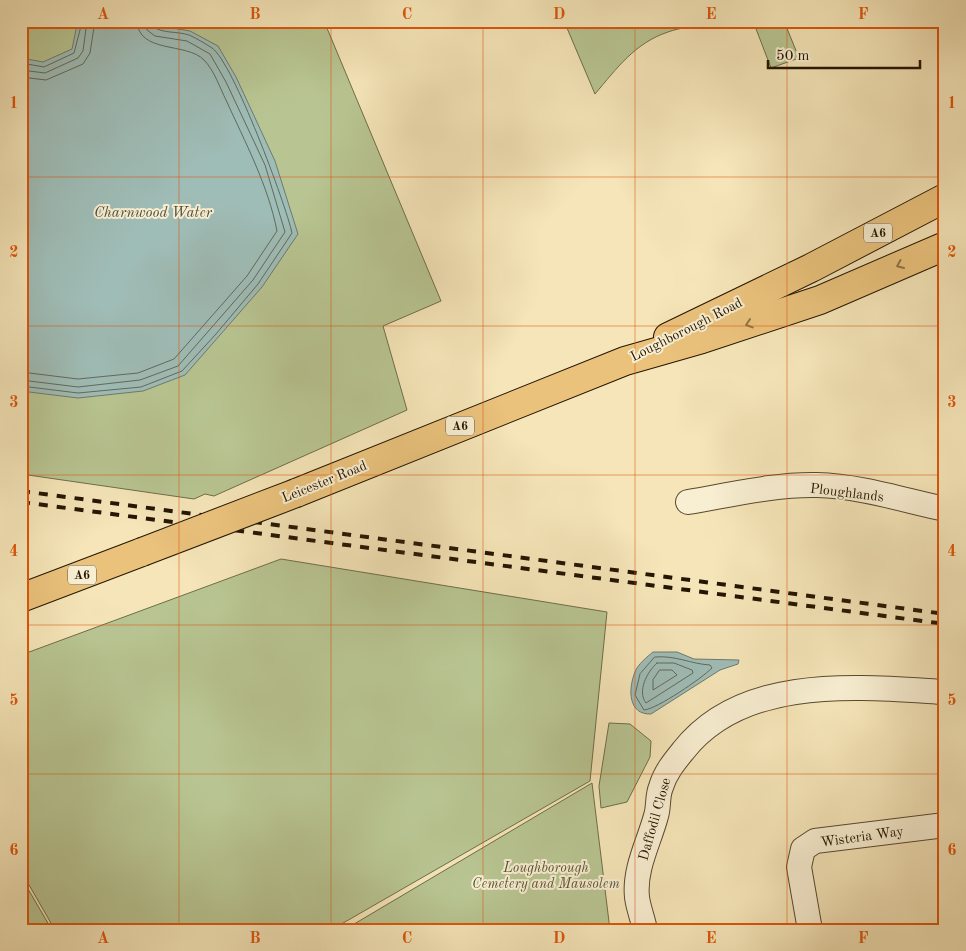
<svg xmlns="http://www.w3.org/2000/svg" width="966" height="951" font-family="'Old Standard TT',serif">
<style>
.green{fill:#b8c592;stroke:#6e6d4a}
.water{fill:#9fbdb7;stroke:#6e7a6e}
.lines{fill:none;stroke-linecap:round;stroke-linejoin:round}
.shore{stroke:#62695c;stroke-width:1}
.minor-casing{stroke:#58492f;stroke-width:26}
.highway-casing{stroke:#241501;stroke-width:30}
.minor{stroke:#f8eed1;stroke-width:24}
.highway{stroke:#eac27c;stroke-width:28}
.rail{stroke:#241501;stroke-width:4;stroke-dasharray:9 9;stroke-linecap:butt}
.highway-bridge-casing{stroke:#241501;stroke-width:30;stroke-linecap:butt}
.highway-bridge{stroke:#eac27c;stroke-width:28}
.oneway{stroke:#917445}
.grid{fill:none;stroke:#de560b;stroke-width:1;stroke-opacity:0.55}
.labels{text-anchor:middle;stroke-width:4;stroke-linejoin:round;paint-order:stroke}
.shield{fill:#f8eed1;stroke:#64563f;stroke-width:1}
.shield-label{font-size:12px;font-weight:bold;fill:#241501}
.street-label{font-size:14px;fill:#241501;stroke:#f8eed1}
.park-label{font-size:14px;font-style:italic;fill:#585334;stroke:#f8eed1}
.water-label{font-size:15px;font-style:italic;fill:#4f5041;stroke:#f8eed1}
.neatline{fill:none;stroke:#de560b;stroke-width:2}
.grid-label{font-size:16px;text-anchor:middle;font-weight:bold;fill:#de560b}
</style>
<rect width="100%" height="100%" fill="#f5e5b8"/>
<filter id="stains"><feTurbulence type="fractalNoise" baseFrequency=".004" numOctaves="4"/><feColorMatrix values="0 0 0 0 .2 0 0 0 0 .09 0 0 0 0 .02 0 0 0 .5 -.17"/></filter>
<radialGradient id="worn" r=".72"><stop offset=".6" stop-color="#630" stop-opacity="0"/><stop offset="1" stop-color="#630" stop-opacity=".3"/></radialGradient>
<g class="green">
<path d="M 21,21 L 324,21 L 441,301 L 383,326 L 407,410 L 214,496 L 205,494 L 194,499 L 21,474 Z"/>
<path d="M 564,21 L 705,21 C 693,28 681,27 668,32 C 635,43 617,68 595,94 Z"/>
<path d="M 753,21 L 784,21 L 799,58 L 771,68 Z"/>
<path d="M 281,559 L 607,612 L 590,781 L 331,930 L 55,930 L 21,871 L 21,655 Z"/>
<path d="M 609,723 L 630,724 L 651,741 L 650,757 L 627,802 L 601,808 L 599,786 Z"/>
<path d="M 592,783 L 610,930 L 344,930 Z"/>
<path d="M 21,877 L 52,930 L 21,930 Z"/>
</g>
<g class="water">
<path d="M 74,21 L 152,21 L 161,26 L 190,31 L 218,46 L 236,77 L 275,161 L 298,234 L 262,287 L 185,375 L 143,391 L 78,398 L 21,391 L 21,58 L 43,62 L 72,49 L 77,25 Z"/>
<path d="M 653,652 L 677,652 L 694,659 L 739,660 L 738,664 L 720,670 L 651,714 C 628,715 628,689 635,672 C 638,664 647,657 653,652 Z"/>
</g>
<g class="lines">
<g class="shore">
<path d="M 21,63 L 44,67 L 74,53 L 81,26 L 80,21"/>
<path d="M 21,70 L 45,73 L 78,58 L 83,51 L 87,21"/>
<path d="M 21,77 L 46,80 L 83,64 L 90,53 L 95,21"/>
<path d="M 21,372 L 78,379 L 138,373 L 174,359 L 247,276 L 277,231 C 268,185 245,142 226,100 C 220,88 214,70 204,60 C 187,42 138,54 137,21"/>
<path d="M 21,380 L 78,387 L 140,380 L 178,366 L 253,280 L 285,232 L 265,165 L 226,82 L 210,54 L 187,41 L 155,36 L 147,30 L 145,21"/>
<path d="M 21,386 L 78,393 L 141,387 L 182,371 L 216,334 L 258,284 L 292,233 C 286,205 233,62 212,48 C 206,44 196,38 189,35 C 177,31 163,34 152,26 L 151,21"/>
<path d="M 655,657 C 675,655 691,664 710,665 L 712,668 C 702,678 657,709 644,710 L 635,695 L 640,674 Z"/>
<path d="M 657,663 L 674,663 L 692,670 L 693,673 L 646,703 C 637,691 647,672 657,663 Z"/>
<path d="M 660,670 L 672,670 L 677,675 L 653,690 L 653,680 Z"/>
</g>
<g class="minor-casing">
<g id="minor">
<path d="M 688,502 C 730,495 775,484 817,485 C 860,486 903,500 945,509"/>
<path d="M 645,930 C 643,919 638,907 637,897 C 634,869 649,842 656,816 C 659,807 657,796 661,787 C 665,773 674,762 683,751 C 743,674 859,687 945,692"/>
<path d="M 810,930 L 799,867 L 803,849 L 815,841 L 945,825"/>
</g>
</g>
<g class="highway-casing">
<g id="highway">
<path d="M 668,337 L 811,268 L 945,198"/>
<path d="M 296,493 L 625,361 L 702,339 L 820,300 L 945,246"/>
<path d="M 21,598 L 142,552"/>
</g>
</g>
<use href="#minor" class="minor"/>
<use href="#highway" class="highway"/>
<g class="rail">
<path d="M 21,491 L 945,614"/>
<path d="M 21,502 L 945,624"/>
</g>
<g class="highway-bridge-casing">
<path id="highway-bridge" d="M 142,552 L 296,493"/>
</g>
<use href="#highway-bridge" class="highway-bridge"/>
</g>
<defs><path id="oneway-chevron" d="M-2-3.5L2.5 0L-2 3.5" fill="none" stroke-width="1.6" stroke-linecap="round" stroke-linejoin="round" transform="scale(1.25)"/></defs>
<g class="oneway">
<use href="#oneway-chevron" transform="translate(900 265) rotate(156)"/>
<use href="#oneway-chevron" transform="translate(749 324) rotate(162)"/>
</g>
<path class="grid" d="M 179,21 L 179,930M 331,21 L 331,930M 483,21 L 483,930M 635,21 L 635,930M 787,21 L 787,930M 21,177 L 945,177M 21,326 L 945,326M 21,475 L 945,475M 21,625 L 945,625M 21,774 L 945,774"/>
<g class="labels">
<g class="shield">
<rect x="864" y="223.5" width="28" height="19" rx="4"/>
<rect x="446" y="416.5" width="28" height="19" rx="4"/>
<rect x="68" y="565.5" width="28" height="19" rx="4"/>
</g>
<g class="shield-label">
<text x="878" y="237">A6</text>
<text x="460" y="430">A6</text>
<text x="82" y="579">A6</text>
</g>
<g class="street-label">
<text transform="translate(686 329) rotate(-27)" y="5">Loughborough Road</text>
<text transform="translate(324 481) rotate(-22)" y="5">Leicester Road</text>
<text transform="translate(847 492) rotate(7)" y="5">Ploughlands</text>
<text transform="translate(654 819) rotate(-74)" y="5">Daffodil Close</text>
<text transform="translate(862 836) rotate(-8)" y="5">Wisteria Way</text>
</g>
<g class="park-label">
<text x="546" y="872">Loughborough<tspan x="546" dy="16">Cemetery and Mausolem</tspan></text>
</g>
<g class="water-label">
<text x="153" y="217">Charnwood Water</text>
</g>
</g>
<rect width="966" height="951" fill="none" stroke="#f5e5b8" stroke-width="55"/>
<path d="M768 60v8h152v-8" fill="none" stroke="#241501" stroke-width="2.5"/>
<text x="776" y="60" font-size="15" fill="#241501" stroke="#f8eed1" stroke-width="4" paint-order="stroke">50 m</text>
<rect x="28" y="28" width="910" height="896" class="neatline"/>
<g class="grid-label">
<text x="103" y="19">A</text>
<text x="255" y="19">B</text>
<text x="407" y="19">C</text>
<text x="559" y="19">D</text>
<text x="711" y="19">E</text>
<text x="863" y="19">F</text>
<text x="14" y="108">1</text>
<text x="952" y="108">1</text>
<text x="14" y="257">2</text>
<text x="952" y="257">2</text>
<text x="14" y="407">3</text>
<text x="952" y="407">3</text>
<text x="14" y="556">4</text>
<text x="952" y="556">4</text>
<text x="14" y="705">5</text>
<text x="952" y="705">5</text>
<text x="14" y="855">6</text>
<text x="952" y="855">6</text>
<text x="103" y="943">A</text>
<text x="255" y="943">B</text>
<text x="407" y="943">C</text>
<text x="559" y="943">D</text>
<text x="711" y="943">E</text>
<text x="863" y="943">F</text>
</g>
<rect width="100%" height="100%" filter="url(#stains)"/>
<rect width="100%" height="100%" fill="url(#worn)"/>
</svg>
